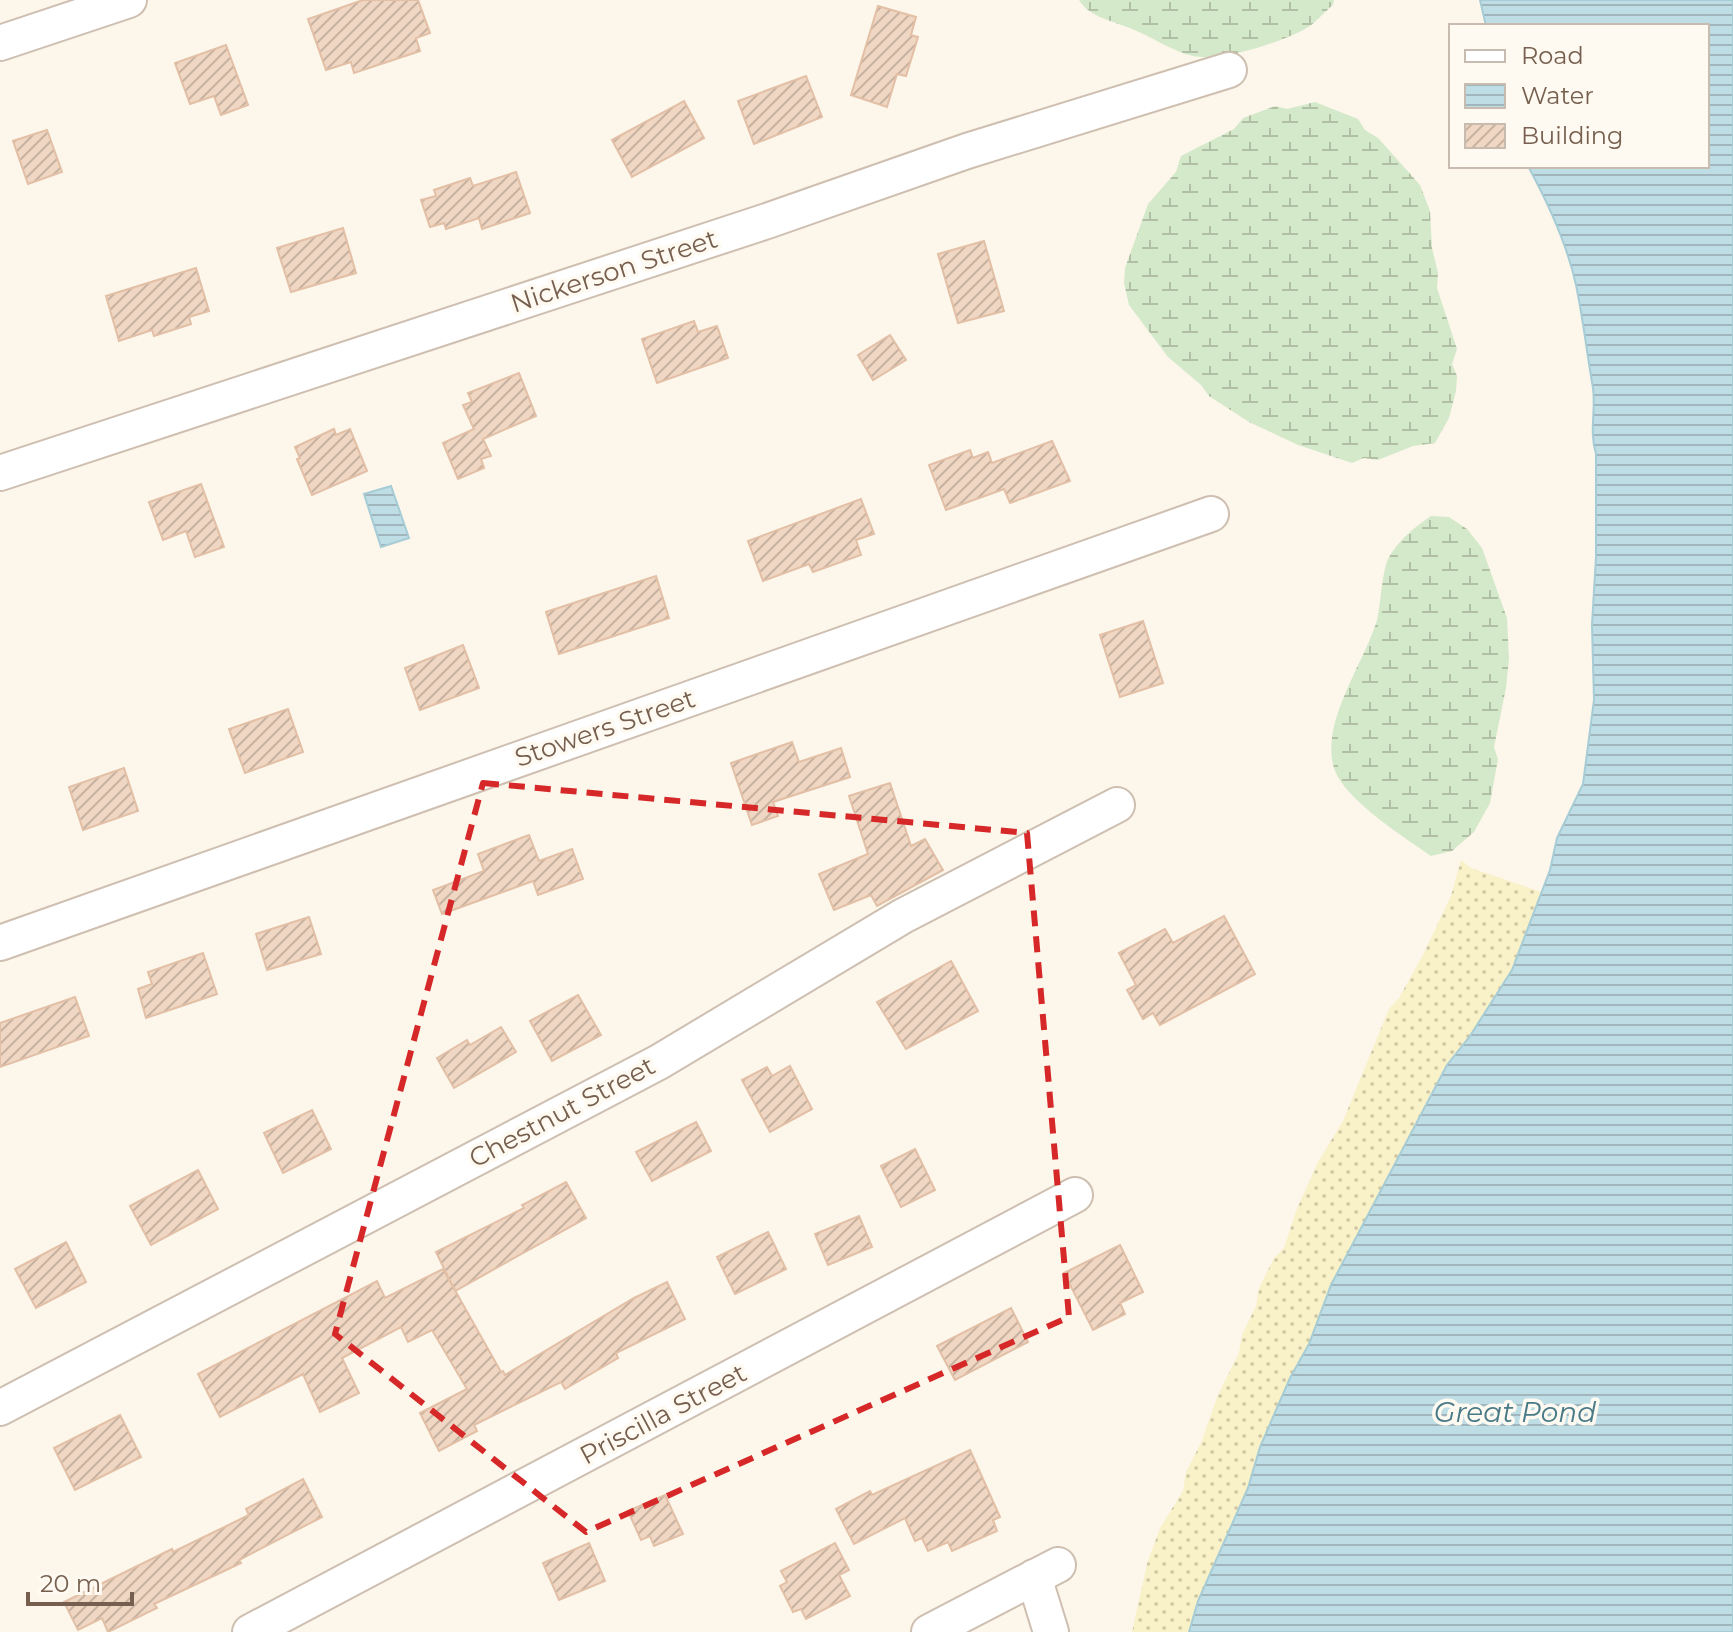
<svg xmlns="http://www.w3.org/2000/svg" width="1733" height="1632" font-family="Montserrat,sans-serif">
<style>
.wetland{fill:url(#wetland-marsh)}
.sand{fill:url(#sand-dots)}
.water{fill:url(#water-rules);stroke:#a6ccd6;stroke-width:2}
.building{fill:url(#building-hatch);stroke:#e2bfa5;stroke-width:2}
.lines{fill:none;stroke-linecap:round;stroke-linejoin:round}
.minor-casing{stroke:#cebfb0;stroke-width:38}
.minor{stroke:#fff;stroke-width:34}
.marked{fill:none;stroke:#d62828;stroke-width:6;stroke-dasharray:16 10;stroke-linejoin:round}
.labels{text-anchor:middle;stroke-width:7;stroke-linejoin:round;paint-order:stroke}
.street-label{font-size:26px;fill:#765f4e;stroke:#fefaf1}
.water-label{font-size:28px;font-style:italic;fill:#497a88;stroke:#fefaf1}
</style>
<defs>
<pattern id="wetland-marsh" width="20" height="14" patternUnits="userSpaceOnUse" patternTransform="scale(2)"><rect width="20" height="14" fill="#d4e9c9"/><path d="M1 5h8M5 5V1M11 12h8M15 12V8" fill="none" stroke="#b1c0a5"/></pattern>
<pattern id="sand-dots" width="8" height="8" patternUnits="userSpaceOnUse" patternTransform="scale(2)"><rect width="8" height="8" fill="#f9f1c7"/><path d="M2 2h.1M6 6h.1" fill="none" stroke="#cec6a4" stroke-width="1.8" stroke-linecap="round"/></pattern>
<pattern id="water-rules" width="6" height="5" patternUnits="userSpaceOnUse" patternTransform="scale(2)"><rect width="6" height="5" fill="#bfdde5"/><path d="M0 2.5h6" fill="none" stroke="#a0b6bc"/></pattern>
<pattern id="building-hatch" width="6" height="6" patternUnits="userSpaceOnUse" patternTransform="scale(2)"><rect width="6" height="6" fill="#f0d7c3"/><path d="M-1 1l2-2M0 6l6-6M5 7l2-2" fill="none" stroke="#c7b2a1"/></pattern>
</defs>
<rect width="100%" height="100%" fill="#fcf6eb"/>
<g class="wetland">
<path d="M 1079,0 L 1334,0 L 1333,5 C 1324,12 1315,24 1305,29 C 1279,43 1221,62 1193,56 C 1171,51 1153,37 1132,29 C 1114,21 1090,18 1079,0 Z"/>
<path d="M 1315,102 L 1358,119 L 1365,130 L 1378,138 L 1420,185 L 1430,211 L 1432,248 L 1438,273 L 1437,288 L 1457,349 L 1452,364 L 1457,376 L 1456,391 L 1449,418 L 1435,443 L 1413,446 L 1378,460 L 1364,458 L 1352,463 L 1298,445 L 1249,422 L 1209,396 L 1201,385 L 1168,357 L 1129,305 L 1124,283 L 1125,268 L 1148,204 L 1176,172 L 1181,156 L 1234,129 L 1243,118 L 1275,106 L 1287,109 Z"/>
<path d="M 1431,516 L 1449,517 L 1467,529 L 1482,548 L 1507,618 L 1509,659 L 1506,688 L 1494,747 L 1498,759 L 1490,803 L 1474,832 L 1452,851 L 1431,856 C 1404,837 1347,801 1335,771 C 1318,725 1364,664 1377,620 C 1381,603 1382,572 1388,559 C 1398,540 1414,528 1431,516 Z"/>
</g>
<path class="sand" d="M 1461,860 L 1471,868 L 1541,892 L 1512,970 L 1470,1036 L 1447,1065 L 1331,1285 L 1309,1344 L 1290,1378 L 1260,1447 L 1248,1488 L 1198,1601 L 1189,1632 L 1132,1632 L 1147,1564 L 1160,1528 L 1183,1491 L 1186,1472 L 1201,1443 L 1218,1395 L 1239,1353 L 1242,1335 L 1256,1306 L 1259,1288 L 1274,1258 L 1284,1248 L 1296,1211 L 1318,1162 L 1343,1121 L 1389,1009 L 1399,998 L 1423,955 L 1451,896 Z"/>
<g class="water">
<path d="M 1480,0 L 1733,0 L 1733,1632 L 1189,1632 L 1198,1601 L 1248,1488 L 1260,1447 L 1290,1378 L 1309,1344 L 1331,1285 L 1447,1065 L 1470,1036 L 1512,970 L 1550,870 L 1557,838 L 1583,784 L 1594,700 L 1592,625 L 1596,557 L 1596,454 C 1589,431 1596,411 1593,388 C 1587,354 1583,318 1576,285 C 1567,243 1548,203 1528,166 L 1707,166 L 1707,26 L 1486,26 Z"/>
<path d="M 391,486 L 409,538 L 381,547 L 364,494 Z"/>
</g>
<g class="building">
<path d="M 363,0 L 418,0 L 430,33 L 416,38 L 420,51 L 354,73 L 351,62 L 326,70 L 308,19 Z"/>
<path d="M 878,6 L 916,17 L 911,35 L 918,37 L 906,76 L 897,74 L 887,107 L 851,95 Z"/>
<path d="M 226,45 L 248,105 L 221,115 L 214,96 L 190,104 L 175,63 Z"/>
<path d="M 806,76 L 822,117 L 754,144 L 738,101 Z"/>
<path d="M 684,101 L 704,138 L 632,177 L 612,140 Z"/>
<path d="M 47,130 L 62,172 L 28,184 L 13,141 Z"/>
<path d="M 516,172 L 530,213 L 482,229 L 479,218 L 446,229 L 444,223 L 430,227 L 421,200 L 436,196 L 434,190 L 470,178 L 473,186 Z"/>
<path d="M 343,228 L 356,273 L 291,292 L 277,248 Z"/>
<path d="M 984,241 L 1004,311 L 958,323 L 938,254 Z"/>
<path d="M 196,268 L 209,311 L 189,317 L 191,324 L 154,336 L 152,330 L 119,341 L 106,296 Z"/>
<path d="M 694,321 L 698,332 L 717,326 L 728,358 L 657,383 L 642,339 Z"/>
<path d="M 890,335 L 906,360 L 873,380 L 858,355 Z"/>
<path d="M 519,373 L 536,416 L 483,439 L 491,456 L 481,459 L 484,468 L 458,479 L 443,443 L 474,429 L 463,405 L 472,402 L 468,393 Z"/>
<path d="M 334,429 L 336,435 L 350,429 L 367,471 L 312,495 L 297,459 L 300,458 L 295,447 Z"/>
<path d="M 1052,441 L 1070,481 L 1010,503 L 1004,489 L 946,510 L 929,465 L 970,450 L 973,458 L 988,452 L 992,463 Z"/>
<path d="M 201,484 L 224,547 L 195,557 L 186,531 L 163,540 L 149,502 Z"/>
<path d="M 861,499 L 874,534 L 856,540 L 861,555 L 813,572 L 809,564 L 763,581 L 748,541 Z"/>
<path d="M 656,576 L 669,618 L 559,654 L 546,612 Z"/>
<path d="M 1143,621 L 1163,683 L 1120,697 L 1100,635 Z"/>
<path d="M 463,645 L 479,688 L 420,710 L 405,668 Z"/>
<path d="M 288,709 L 303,752 L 245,773 L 229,729 Z"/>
<path d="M 792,742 L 799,762 L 841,748 L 850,777 L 773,802 L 778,816 L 752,825 L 731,763 Z"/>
<path d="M 124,768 L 138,811 L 83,830 L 69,787 Z"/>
<path d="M 890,783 L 911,846 L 925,839 L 943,870 L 877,906 L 871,895 L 834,910 L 819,874 L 868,854 L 849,796 Z"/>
<path d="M 529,835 L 539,861 L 572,849 L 583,879 L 538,895 L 533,881 L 442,914 L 433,890 L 484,871 L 478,854 Z"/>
<path d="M 1224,916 L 1255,974 L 1160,1025 L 1153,1013 L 1143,1019 L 1127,990 L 1136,985 L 1119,953 L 1165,929 L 1173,943 Z"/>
<path d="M 309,917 L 321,954 L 267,970 L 256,934 Z"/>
<path d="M 203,953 L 217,994 L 146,1018 L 138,989 L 152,984 L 148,972 Z"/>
<path d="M 951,961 L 978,1011 L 906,1049 L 877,1002 Z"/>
<path d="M 578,995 L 601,1035 L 552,1061 L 530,1021 Z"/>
<path d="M 75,997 L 89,1036 L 0,1067 L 0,1023 Z"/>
<path d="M 501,1027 L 516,1052 L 454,1088 L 437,1058 L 467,1040 L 470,1045 Z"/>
<path d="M 790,1066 L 812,1109 L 770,1132 L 742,1080 L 767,1067 L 772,1076 Z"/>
<path d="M 312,1110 L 331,1149 L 283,1173 L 264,1133 Z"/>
<path d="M 696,1122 L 711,1151 L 652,1181 L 636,1152 Z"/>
<path d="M 915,1149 L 935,1190 L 901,1207 L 881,1166 Z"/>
<path d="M 198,1170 L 218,1209 L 151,1245 L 130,1206 Z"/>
<path d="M 566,1182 L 586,1218 L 455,1291 L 436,1252 L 524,1208 L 522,1205 Z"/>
<path d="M 859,1216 L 872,1247 L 828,1265 L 815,1234 Z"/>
<path d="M 768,1232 L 786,1269 L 735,1294 L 717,1257 Z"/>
<path d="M 66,1242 L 86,1282 L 36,1308 L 15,1269 Z"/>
<path d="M 1120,1245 L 1143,1292 L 1120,1303 L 1125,1314 L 1093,1330 L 1064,1273 Z"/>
<path d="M 443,1269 L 501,1372 L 503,1371 L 505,1375 L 634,1298 L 667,1282 L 685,1319 L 616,1353 L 618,1358 L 565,1389 L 561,1382 L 474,1425 L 477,1431 L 439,1451 L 420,1413 L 467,1389 L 432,1330 L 408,1342 L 401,1327 L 342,1358 L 359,1393 L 320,1412 L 303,1374 L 220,1417 L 198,1374 L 377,1281 L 385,1298 Z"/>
<path d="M 1011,1308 L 1028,1342 L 955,1380 L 937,1346 Z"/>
<path d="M 120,1415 L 141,1457 L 75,1490 L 54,1448 Z"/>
<path d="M 970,1450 L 1000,1517 L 993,1520 L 997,1531 L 952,1551 L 948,1542 L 928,1551 L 922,1538 L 915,1541 L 905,1518 L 854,1544 L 836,1509 L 870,1491 L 872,1495 Z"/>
<path d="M 303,1479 L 322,1517 L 239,1560 L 241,1563 L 154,1604 L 157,1608 L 108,1632 L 102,1618 L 78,1630 L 64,1602 L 172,1549 L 173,1552 L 249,1515 L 246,1509 Z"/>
<path d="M 665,1495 L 683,1534 L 654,1546 L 650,1536 L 641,1540 L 628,1511 Z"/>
<path d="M 589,1543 L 605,1581 L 559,1600 L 543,1563 Z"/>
<path d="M 835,1543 L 849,1570 L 839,1575 L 850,1596 L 806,1619 L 801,1609 L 793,1612 L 780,1586 L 787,1582 L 781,1571 Z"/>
</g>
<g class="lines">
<g class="minor-casing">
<g id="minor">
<path d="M 0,43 L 129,0"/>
<path d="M 0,473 L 767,221 L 967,151 L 1229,70"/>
<path d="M 0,943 L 1211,514"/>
<path d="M 0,1408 L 659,1062 L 903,916 L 1117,805"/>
<path d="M 1034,1577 L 1051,1632"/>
<path d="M 250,1632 L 1075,1195"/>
<path d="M 929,1632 L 1058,1565"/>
</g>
</g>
<use href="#minor" class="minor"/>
</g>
<path class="marked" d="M 483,783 L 1027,833 L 1069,1317 L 586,1532 L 335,1334 Z"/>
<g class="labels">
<g class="street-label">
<text transform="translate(614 271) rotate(-18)" y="9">Nickerson Street</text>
<text transform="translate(605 728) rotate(-19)" y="9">Stowers Street</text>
<text transform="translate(562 1112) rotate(-28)" y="9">Chestnut Street</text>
<text transform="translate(663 1414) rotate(-28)" y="9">Priscilla Street</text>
</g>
<g class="water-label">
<text x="1515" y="1422">Great Pond</text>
</g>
</g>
<rect x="1449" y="24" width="260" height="144" fill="#fefaf1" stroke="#c8bcb0" stroke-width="2"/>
<rect x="1465" y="50" width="40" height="12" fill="#ffffff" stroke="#c8bcb0" stroke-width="2"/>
<text x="1521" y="64" font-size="24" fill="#765f4e">Road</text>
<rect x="1465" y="84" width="40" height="24" fill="url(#water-rules)" stroke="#c8bcb0" stroke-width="2"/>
<text x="1521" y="104" font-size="24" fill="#765f4e">Water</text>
<rect x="1465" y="124" width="40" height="24" fill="url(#building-hatch)" stroke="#c8bcb0" stroke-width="2"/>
<text x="1521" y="144" font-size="24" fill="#765f4e">Building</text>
<path d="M28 1592v12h104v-12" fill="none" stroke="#765f4e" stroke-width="4"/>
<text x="40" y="1592" font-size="24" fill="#765f4e" stroke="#fefaf1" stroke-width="6" paint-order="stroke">20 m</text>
</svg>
